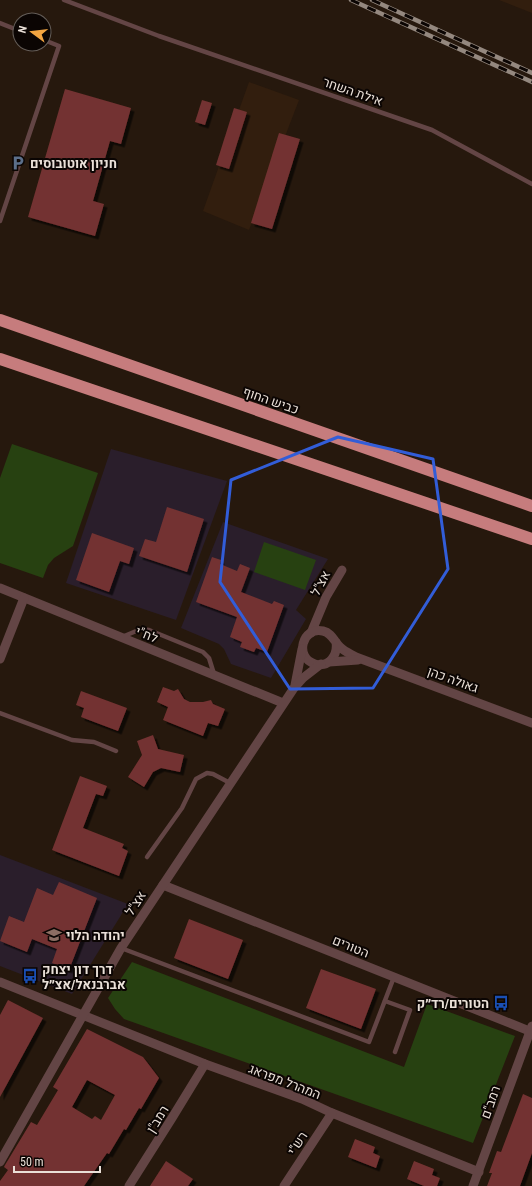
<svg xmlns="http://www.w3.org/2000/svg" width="532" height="1186" font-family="'Roboto Condensed',Heebo,sans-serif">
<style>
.commercial{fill:#2a1e2b}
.built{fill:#321e0e}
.green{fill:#274111}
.building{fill:#733231;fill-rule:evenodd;filter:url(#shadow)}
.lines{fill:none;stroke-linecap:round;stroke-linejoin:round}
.service{stroke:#634545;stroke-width:4.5}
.minor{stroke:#634545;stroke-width:9}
.motorway{stroke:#c67c7d;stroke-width:12}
.rail-casing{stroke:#94887f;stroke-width:4.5}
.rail{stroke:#0b0503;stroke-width:3;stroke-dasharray:9;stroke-linecap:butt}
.marked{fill:none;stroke:#325dd8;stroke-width:3;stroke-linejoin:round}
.labels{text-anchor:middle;stroke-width:4;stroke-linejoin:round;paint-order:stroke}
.street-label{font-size:13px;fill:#eae0d8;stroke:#0b0503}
.poi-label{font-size:13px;font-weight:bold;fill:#eae0d8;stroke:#0b0503;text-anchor:start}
</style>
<defs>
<filter id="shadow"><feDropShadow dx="3.5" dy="3.5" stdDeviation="0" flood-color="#0009"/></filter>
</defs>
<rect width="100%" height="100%" fill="#26180d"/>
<g class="commercial">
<path d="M 111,449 L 227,481 L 176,620 L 66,583 Z"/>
<path d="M 223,522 L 328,559 L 296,610 L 306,619 L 271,678 L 231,664 L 224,649 L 219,644 L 181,628 Z"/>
<path d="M 0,855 L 128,904 L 72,994 L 0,966 Z"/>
</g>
<g class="built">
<path d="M 499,0 L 532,0 L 532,13 Z"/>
<path d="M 249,82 L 299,100 L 249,230 L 203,211 Z"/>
</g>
<g class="green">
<path d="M 12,444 L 98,473 L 73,546 L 54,558 L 48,565 L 43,578 L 0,563 L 0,478 Z"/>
<path d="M 264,542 L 316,560 L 305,590 L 254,572 Z"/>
<path d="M 132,962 L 404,1067 L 427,1004 L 515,1036 L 473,1143 L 124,1019 L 115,1009 L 108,998 Z"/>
</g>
<g class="building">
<path d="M 65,89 L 131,108 L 121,144 L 110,141 L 93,201 L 104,204 L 95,236 L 28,217 Z"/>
<path d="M 202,100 L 212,103 L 205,125 L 195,122 Z"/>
<path d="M 234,108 L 247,112 L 229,169 L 216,165 Z"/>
<path d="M 279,133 L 300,139 L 272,229 L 251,223 Z"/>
<path d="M 167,507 L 204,519 L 187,572 L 139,556 L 145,539 L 156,542 Z"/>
<path d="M 92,533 L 134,548 L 129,564 L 120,561 L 109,592 L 76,580 Z"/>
<path d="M 212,557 L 221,560 L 220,564 L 237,571 L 240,564 L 250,568 L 241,592 L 272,604 L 274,601 L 284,605 L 267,652 L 256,648 L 254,652 L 240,647 L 242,642 L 230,637 L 237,617 L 196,602 Z"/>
<path d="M 163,687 L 174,691 L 178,689 L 184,699 L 190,702 L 203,702 L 211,700 L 213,704 L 225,709 L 218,726 L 208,723 L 203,736 L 163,720 L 168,707 L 157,702 Z"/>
<path d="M 81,691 L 127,708 L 118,731 L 81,717 L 84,708 L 76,705 Z"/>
<path d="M 153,735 L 158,749 L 184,755 L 180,772 L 161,768 L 153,772 L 144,787 L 128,777 L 142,755 L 137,741 Z"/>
<path d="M 80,776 L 107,786 L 103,796 L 96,794 L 83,828 L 124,844 L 122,848 L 128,851 L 119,876 L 52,850 Z"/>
<path d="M 59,882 L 97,898 L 69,970 L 52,963 L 57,949 L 32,939 L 27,952 L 0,941 L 9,916 L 24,922 L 37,888 L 53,895 Z"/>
<path d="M 189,919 L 243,940 L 228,979 L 174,958 Z"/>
<path d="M 321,969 L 376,989 L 361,1029 L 306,1008 Z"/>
<path d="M 8,1000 L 43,1018 L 0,1097 L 0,1015 Z"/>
<path d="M 87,1029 L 143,1057 L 159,1078 L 141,1109 L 139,1108 L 126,1130 L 124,1129 L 109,1154 L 107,1153 L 84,1186 L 0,1186 L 0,1181 L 8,1170 L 4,1167 L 5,1165 L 31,1122 L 37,1125 L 58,1090 L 53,1087 ZM 87,1080 L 115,1095 L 101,1120 L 95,1116 L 92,1119 L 72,1107 Z"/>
<path d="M 523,1094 L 532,1098 L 532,1153 L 520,1186 L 487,1186 L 492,1173 L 489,1173 L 497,1151 L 501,1152 Z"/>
<path d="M 355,1139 L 375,1147 L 373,1153 L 380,1156 L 376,1168 L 348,1157 Z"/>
<path d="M 166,1161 L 193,1179 L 188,1186 L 150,1186 Z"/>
<path d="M 414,1161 L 434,1169 L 432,1175 L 440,1178 L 437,1186 L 424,1186 L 407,1179 Z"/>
</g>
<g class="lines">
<g class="service">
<path d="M 64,0 L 159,36 L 432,130 L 532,184"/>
<path d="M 0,23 L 20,31"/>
<path d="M 0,221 L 59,46 L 44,40"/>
<path d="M 122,637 L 141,629 L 149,630 L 203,652 L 209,658 L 214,674"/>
<path d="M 0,713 L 72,740 L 94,742 L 116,751"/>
<path d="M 147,857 L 182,808 L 196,779 L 207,773 L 213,774 L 230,783"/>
<path d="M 121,948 L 369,1042 L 394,977"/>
<path d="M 385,1001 L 410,1010 L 395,1052"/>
</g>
<g class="minor">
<path d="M 0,588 L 283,703"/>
<path d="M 311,633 L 326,597 L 342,570"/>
<path d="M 336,642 C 338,655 329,668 315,664 C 294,658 302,626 323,631 C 332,633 334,641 340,647 C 345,652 351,654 356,657 L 532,723"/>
<path d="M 0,659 L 24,598"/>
<path d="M 329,662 L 358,660"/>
<path d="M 295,685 L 302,649"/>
<path d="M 163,885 L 532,1032"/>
<path d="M 0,982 L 205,1064 L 302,1099 L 332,1113 L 479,1172"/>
<path d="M 0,1162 L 121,948 L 294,688 L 303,678 L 321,664"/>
<path d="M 129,1186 L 172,1118 L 205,1064"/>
<path d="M 284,1186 L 332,1113"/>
<path d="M 473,1186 L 532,1026"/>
</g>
<g class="motorway">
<path d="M 0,320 L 532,506"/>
<path d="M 0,359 L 532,539"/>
</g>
<g class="rail-casing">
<g id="rail">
<path d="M 351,0 L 532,82"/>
<path d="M 372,0 L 532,73"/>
</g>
</g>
<use href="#rail" class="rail"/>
</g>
<path class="marked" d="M 338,437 L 433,459 L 448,569 L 373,688 L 290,689 L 220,582 L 231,480 Z"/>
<defs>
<g id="parking-bare" transform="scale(1.2)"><path d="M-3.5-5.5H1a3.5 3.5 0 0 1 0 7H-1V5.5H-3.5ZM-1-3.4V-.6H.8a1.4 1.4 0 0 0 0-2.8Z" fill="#5c6f8a" stroke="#0b0503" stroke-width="2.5" paint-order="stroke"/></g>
<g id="school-bare" transform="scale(1.2)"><path d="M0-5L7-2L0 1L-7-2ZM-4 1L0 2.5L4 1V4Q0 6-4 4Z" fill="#8d6e63" stroke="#0b0503" stroke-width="2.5" paint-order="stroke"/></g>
<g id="bus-bare" transform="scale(1.2)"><path d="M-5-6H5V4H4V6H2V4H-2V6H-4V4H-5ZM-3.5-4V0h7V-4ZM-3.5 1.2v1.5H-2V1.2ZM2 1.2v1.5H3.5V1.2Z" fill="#1a4fb4" stroke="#0b0503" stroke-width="2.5" paint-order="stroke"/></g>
</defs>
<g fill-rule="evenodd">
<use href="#parking-bare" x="18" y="163"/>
<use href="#school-bare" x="54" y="935"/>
<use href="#bus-bare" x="30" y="976"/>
<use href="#bus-bare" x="501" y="1003"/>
</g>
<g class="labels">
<g class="street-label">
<text transform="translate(353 91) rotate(19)" y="5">אילת השחר</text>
<text transform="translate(271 400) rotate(19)" y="5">כביש החוף</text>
<text transform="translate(320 583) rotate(-62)" y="5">אצ"ל</text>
<text transform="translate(147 634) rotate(22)" y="5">לח"י</text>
<text transform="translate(453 679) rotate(20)" y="5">גאולה כהן</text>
<text transform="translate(135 903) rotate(-57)" y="5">אצ"ל</text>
<text transform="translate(351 946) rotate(22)" y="5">הטורים</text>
<text transform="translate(285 1081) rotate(21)" y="5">המהרל מפראג</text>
<text transform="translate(490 1102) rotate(-70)" y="5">רמב"ם</text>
<text transform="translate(157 1119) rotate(-58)" y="5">רמב"ן</text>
<text transform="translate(297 1143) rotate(-57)" y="5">רש"י</text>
</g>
<g class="poi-label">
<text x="30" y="168">חניון אוטובוסים</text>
<text x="66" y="940">יהודה הלוי</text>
<text x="42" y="974">דרך דון יצחק<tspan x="42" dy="15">אברבנאל/אצ״ל</tspan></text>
<text x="489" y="1008" text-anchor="end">הטורים/רד״ק</text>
</g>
</g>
<g transform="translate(32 32) rotate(285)"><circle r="19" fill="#0b0503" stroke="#645d58"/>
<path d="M0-3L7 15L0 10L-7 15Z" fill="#f2a541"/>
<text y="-6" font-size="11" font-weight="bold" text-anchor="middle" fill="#eae0d8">N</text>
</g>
<path d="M14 1166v6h86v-6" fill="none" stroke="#eae0d8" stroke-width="2"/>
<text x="20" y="1166" font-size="12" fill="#eae0d8" stroke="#0b0503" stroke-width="3" paint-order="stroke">50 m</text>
</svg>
